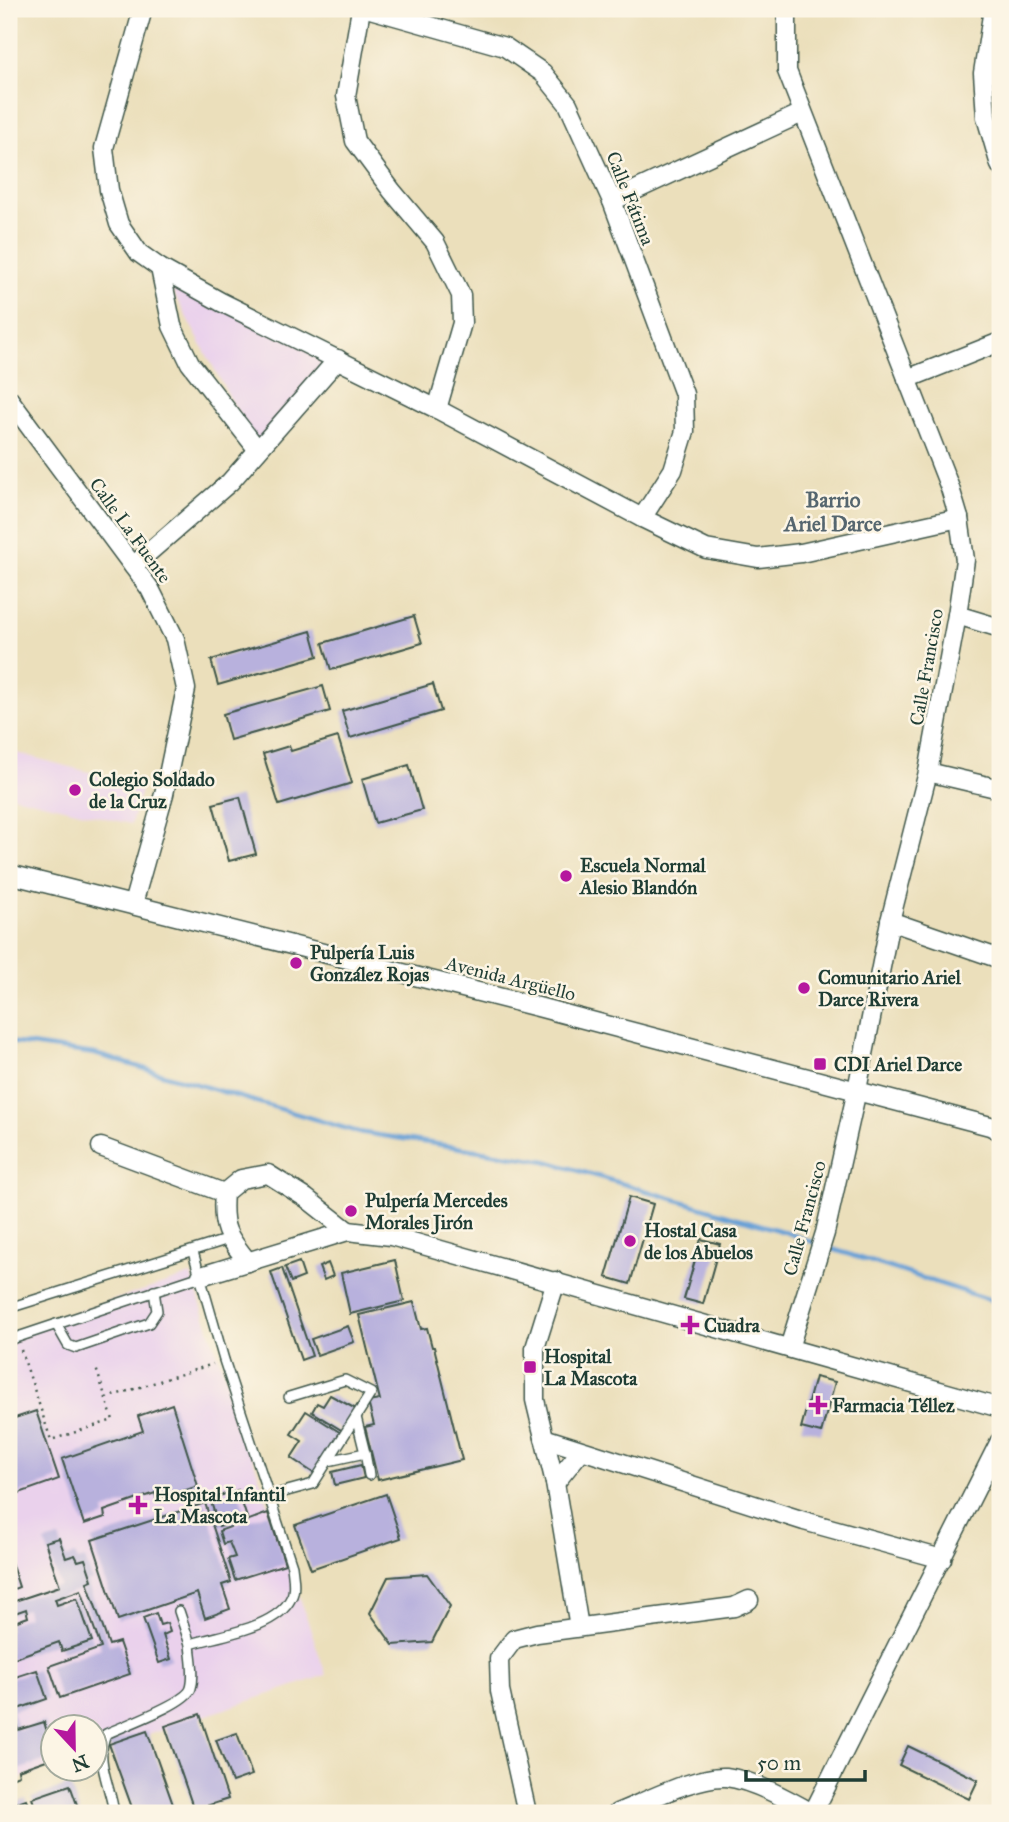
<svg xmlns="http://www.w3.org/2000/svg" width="1009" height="1822" font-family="'IM FELL Great Primer',serif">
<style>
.built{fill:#ead1ec}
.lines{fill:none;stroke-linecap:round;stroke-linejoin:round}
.stream{stroke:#68a0d6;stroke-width:4.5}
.building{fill:#b8b1dd}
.lane-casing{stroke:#3e5548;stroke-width:12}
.street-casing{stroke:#3e5548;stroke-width:21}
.path{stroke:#3e5548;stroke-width:2.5;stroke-dasharray:2 5;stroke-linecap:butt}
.lane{stroke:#fff;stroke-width:9}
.street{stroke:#fff;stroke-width:18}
.poi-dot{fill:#b5179e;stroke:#fcf5e5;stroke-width:2.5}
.labels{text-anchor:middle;stroke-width:5;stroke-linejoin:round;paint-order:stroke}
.street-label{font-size:19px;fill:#1f3d34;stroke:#fcf5e5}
.poi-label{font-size:19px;font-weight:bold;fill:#1f3d34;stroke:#fcf5e5;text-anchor:start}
.neighbourhood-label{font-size:21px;font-weight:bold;fill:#55666f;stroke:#fcf5e5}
</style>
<rect width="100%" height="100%" fill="#fcf5e5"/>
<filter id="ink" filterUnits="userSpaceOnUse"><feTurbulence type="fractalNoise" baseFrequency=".0143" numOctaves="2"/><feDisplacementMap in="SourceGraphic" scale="14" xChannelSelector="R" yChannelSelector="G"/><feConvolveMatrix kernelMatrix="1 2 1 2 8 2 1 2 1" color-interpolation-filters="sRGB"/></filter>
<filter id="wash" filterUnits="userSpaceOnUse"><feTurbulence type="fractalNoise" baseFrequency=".00686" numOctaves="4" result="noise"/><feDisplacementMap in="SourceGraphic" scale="28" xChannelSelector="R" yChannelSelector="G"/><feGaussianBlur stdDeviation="1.57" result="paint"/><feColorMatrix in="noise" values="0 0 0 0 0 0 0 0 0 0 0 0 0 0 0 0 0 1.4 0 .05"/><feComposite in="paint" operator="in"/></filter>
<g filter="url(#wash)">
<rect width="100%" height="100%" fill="#ebdfbb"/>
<g class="built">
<path d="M 160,268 L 338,359 L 258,450 Z"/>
<path d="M 9,751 L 142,786 L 131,824 L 9,795 Z"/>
<path d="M 191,1275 L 326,1675 L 95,1753 L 94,1728 L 52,1728 L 52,1767 L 9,1782 L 9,1334 Z"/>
</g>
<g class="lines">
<g class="stream">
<path d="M 9,1042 L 95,1054 L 358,1132 L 546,1161 L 785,1232 L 818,1244"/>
<path d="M 826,1247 L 1000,1303"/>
</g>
</g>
<g id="blocks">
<g class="building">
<path d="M 414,616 L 422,643 L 331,670 L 323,643 Z"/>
<path d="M 311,631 L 318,656 L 218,685 L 211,660 Z"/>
<path d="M 433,684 L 441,711 L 350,738 L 342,711 Z"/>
<path d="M 323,686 L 330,711 L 230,740 L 223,714 Z"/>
<path d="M 338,737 L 352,783 L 279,805 L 263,754 L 289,746 L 291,751 Z"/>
<path d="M 409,765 L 422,810 L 375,823 L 362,779 Z"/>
<path d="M 240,797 L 256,854 L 229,861 L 213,804 Z"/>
<path d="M 629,1197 L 653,1204 L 630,1284 L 606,1277 Z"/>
<path d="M 701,1239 L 720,1244 L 703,1304 L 684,1299 Z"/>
<path d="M 395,1260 L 404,1301 L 350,1314 L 341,1273 Z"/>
<path d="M 299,1262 L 304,1277 L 291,1282 L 285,1267 Z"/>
<path d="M 328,1263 L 333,1276 L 324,1280 L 319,1267 Z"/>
<path d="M 282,1268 L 312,1356 L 301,1360 L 271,1272 Z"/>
<path d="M 414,1302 L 421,1329 L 427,1328 L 432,1347 L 434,1347 L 462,1460 L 378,1480 L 365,1427 L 374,1425 L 368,1402 L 380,1400 L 359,1315 Z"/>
<path d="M 348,1326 L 354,1342 L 317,1355 L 311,1339 Z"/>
<path d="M 815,1377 L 835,1382 L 821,1433 L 801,1428 Z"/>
<path d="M 330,1395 L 356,1409 L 343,1431 L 312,1412 L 317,1403 L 323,1406 Z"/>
<path d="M 172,1404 L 198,1486 L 157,1500 L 155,1493 L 104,1511 L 105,1517 L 84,1524 L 62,1459 L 143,1431 L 138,1416 Z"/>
<path d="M 36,1411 L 59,1479 L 14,1495 L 9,1478 L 9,1420 Z"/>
<path d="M 306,1411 L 341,1433 L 315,1474 L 291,1458 L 302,1441 L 291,1434 Z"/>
<path d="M 361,1465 L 364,1478 L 335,1485 L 332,1472 Z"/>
<path d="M 238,1490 L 247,1518 L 219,1527 L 210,1499 Z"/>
<path d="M 386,1494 L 401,1538 L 311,1569 L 295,1525 Z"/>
<path d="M 205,1503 L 231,1582 L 222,1585 L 230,1609 L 205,1618 L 197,1593 L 118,1620 L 92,1540 Z"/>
<path d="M 268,1513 L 285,1564 L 235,1580 L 228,1559 L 235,1557 L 229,1542 L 223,1544 L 219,1531 Z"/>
<path d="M 59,1538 L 66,1558 L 75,1555 L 78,1561 L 85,1559 L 92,1580 L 87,1582 L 109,1645 L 119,1642 L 130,1674 L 60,1698 L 49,1666 L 101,1648 L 81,1590 L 55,1599 L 57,1605 L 77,1598 L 92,1641 L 62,1651 L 59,1642 L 9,1660 L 9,1624 L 28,1617 L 26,1609 L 9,1615 L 9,1594 L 12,1602 L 60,1586 L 45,1542 Z"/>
<path d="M 9,1556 L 19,1587 L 9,1591 Z"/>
<path d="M 427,1574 L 450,1606 L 432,1642 L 393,1645 L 370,1613 L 388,1577 Z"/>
<path d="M 156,1613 L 160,1625 L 167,1623 L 170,1632 L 163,1635 L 171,1659 L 159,1663 L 143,1618 Z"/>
<path d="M 37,1670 L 47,1699 L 12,1711 L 18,1730 L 44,1722 L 52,1748 L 52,1758 L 18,1770 L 19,1775 L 9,1779 L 9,1679 Z"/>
<path d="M 200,1714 L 228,1799 L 194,1810 L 165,1726 Z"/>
<path d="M 147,1731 L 176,1813 L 134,1813 L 109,1744 Z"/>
<path d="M 237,1733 L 252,1775 L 232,1782 L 216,1740 Z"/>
<path d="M 908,1746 L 978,1780 L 969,1799 L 899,1765 Z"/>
<path d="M 70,1785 L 80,1813 L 37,1813 L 32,1798 Z"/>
<path d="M 26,1799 L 31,1813 L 9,1813 L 9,1805 Z"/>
</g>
</g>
</g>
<g filter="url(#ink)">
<use href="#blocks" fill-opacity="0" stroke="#3e5548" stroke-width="2"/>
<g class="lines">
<g class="lane-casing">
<g id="lane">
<path d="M 9,1308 L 229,1239"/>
<path d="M 56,1324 L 68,1345 L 76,1348 L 149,1323 L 157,1311 L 154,1291"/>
<path d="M 9,1340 L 201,1276"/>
<path d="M 356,1417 L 365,1453"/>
<path d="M 328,1461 L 365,1453 L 369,1475"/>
<path d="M 269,1496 L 313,1484 L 371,1393 L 345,1380 L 289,1397"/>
<path d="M 179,1611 L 190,1644 C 220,1635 277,1628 291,1598 C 296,1590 293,1575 292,1566 L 224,1360 L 193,1252"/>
<path d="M 114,1813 C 111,1787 94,1760 106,1734 C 123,1726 187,1703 191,1688 C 195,1675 191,1658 190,1644"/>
</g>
</g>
<g class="street-casing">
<g id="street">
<path d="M 143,9 L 104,148 L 109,190 L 119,224 L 139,253 L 160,268 L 221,302 L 437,409 L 642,518 L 706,549 L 758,558 L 801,553 L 959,518"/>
<path d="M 361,9 L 346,96 L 355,141 L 392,191 L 435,242 L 461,295 L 462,323 L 437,409"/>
<path d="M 370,9 L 505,47 L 543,73 L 568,104 L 612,201 L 684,394 L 685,431 L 673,470 L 642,518"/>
<path d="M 787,9 L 787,71 L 950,488 L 959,518 L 965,560 L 957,615 L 928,772 L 890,921 L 857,1090 L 825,1233 L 789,1348"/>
<path d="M 993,9 L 983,73 L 986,117 L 1000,165"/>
<path d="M 612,201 L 802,113"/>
<path d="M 160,268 L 172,326 L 190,363 L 258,450"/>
<path d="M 907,379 L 1000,342"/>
<path d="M 9,399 L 150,589 L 175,639 L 186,689 L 164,794 L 133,904"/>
<path d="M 133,566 L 230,482 L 338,359"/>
<path d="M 957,615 L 1000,628"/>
<path d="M 928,772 L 1000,789"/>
<path d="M 9,874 L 538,1007 L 990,1126 L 1000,1131"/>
<path d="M 890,921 L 1000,959"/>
<path d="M 101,1147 L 224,1193"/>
<path d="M 248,1262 C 227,1236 221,1228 224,1193 L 241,1179 L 268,1174 L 306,1198 L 348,1231"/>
<path d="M 201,1276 L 348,1231 L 391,1236 L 1000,1408"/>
<path d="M 556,1281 L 535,1348 L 535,1400 L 555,1483 L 579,1627"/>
<path d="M 544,1438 L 804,1521 L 942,1559"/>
<path d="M 555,1483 L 581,1451"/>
<path d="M 527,1813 L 500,1691 L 499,1659 L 514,1639 L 537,1633 L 734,1607 L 749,1600"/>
<path d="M 617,1813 C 645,1802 697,1775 726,1777 C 753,1780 789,1800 812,1813"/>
<path d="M 813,1813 L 1000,1441"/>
</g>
</g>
<g class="path">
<path d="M 21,1350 L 51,1440 L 113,1420 L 96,1368"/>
<path d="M 106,1398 L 213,1364"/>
</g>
<use href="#lane" class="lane"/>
<use href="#street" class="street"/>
</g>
</g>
<g class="poi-dot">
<circle cx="75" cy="790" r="7"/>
<circle cx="566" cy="876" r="7"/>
<circle cx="296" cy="963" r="7"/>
<circle cx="804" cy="988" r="7"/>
<rect x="813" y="1057" width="14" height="14" rx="3.5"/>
<circle cx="351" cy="1211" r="7"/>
<circle cx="630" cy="1241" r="7"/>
<path d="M686.5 1314.5h7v7h7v7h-7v7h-7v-7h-7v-7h7z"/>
<rect x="523" y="1360" width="14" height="14" rx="3.5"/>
<path d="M814.5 1394.5h7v7h7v7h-7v7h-7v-7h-7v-7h7z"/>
<path d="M134.5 1494.5h7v7h7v7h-7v7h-7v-7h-7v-7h7z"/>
</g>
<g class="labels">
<g class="street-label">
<text transform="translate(631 198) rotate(68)" y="7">Calle Fátima</text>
<text transform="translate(131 530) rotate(54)" y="7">Calle La Fuente</text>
<text transform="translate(926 667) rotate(-80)" y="7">Calle Francisco</text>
<text transform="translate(511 978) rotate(14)" y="7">Avenida Argüello</text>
<text transform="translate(804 1218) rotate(-75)" y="7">Calle Francisco</text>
</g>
<g class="poi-label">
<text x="89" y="786">Colegio Soldado<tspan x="89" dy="22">de la Cruz</tspan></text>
<text x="580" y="872">Escuela Normal<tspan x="580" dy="22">Alesio Blandón</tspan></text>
<text x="310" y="959">Pulpería Luis<tspan x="310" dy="22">González Rojas</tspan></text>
<text x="818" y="984">Comunitario Ariel<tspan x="818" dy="22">Darce Rivera</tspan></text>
<text x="834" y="1071">CDI Ariel Darce</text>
<text x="365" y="1207">Pulpería Mercedes<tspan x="365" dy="22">Morales Jirón</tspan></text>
<text x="644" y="1237">Hostal Casa<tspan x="644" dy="22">de los Abuelos</tspan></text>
<text x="704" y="1332">Cuadra</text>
<text x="544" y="1363">Hospital<tspan x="544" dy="22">La Mascota</tspan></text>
<text x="832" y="1412">Farmacia Téllez</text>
<text x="154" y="1501">Hospital Infantil<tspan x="154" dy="22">La Mascota</tspan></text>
</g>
<g class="neighbourhood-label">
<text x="833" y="507">Barrio<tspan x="833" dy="24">Ariel Darce</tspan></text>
</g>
</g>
<rect width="1009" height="1822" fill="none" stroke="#fcf5e5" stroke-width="35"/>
<g transform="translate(74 1748) rotate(158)"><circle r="33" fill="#fcf5e5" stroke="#a4ab9e" stroke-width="2"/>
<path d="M0-5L12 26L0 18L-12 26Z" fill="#b5179e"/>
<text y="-10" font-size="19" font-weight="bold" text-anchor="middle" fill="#1f3d34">N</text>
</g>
<path d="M746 1770v10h119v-10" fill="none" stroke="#1f3d34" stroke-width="3.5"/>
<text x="757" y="1770" font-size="21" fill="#1f3d34" stroke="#fcf5e5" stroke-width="5" paint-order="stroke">50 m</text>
</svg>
